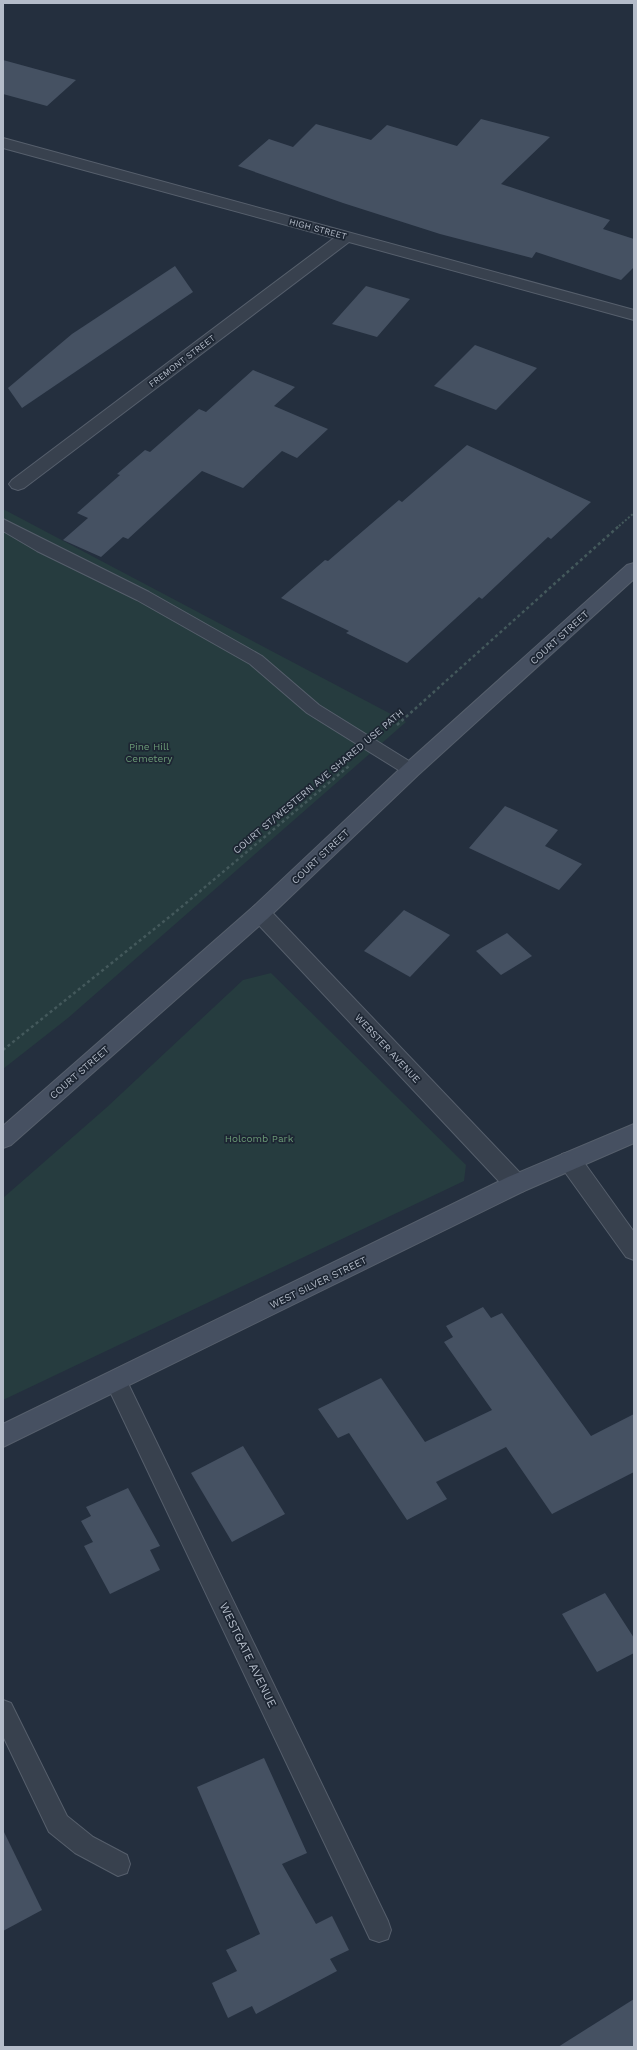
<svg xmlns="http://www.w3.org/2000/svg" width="637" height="2050" font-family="'Work Sans',sans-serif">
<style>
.green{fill:#263c3f}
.building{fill:#455162}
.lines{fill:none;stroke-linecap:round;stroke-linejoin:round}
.lane-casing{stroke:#565f6c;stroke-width:2}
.street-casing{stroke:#565f6c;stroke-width:2}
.secondary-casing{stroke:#565f6c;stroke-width:2}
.path-far1{stroke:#44595c;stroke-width:2;stroke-dasharray:2 2;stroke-linecap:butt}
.path{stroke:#44595c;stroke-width:2.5;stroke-dasharray:3 3;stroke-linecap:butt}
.lane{fill:#38414e;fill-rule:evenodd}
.street{fill:#38414e;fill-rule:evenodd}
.secondary{fill:#465061;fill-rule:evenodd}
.labels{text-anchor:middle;stroke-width:3.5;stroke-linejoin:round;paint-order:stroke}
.far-street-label{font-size:9px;fill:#b4bcc9;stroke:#1d2633}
.street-label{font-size:10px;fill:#b4bcc9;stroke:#1d2633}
.park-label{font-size:10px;fill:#6b9a76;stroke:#1d2633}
.near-street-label{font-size:12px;fill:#b4bcc9;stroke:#1d2633}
</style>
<rect width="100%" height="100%" fill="#242f3e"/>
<g class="green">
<path d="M 3,509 L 406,722 L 68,1018 L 3,1069 Z"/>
<path d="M 271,973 L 466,1165 L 464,1181 L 3,1400 L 3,1198 L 106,1108 L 243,980 Z"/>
</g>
<g class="building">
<path d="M 3,60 L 76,80 L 47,106 L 3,94 Z"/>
<path d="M 481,119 L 550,137 L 501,184 L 610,220 L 603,229 L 634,239 L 634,267 L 621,280 L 536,252 L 532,258 L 440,234 L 343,203 L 238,166 L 269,139 L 293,147 L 316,124 L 371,140 L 387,125 L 457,146 Z"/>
<path d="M 175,266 L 193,292 L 22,408 L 8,388 L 72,334 Z"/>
<path d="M 366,286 L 410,299 L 377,337 L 332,324 Z"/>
<path d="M 475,345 L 537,368 L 496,410 L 434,386 Z"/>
<path d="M 253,370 L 295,387 L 274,406 L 328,429 L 297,458 L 282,451 L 243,488 L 202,471 L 128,539 L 123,537 L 101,557 L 63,540 L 88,518 L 77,513 L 120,475 L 117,474 L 145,450 L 150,452 L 199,409 L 206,412 Z"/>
<path d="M 467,445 L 591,502 L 551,539 L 548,537 L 482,599 L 479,597 L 407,663 L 346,633 L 349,631 L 281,598 L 325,560 L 328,561 L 399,500 L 402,502 Z"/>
<path d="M 505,806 L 558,830 L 545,846 L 582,864 L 559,890 L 469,848 Z"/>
<path d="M 404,910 L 450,935 L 410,977 L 364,951 Z"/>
<path d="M 507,933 L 532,956 L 501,975 L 476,951 Z"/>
<path d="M 483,1307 L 491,1318 L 502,1313 L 591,1436 L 634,1414 L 634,1472 L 552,1514 L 506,1447 L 436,1482 L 447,1499 L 407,1520 L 349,1433 L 338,1438 L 318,1409 L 381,1378 L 425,1442 L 492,1410 L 444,1342 L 453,1337 L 446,1326 Z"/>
<path d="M 243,1446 L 285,1514 L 232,1542 L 191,1473 Z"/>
<path d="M 128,1488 L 160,1546 L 150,1550 L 160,1570 L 110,1594 L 84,1546 L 93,1542 L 81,1521 L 91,1516 L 86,1507 Z"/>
<path d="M 605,1593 L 634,1638 L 634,1653 L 597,1672 L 562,1614 Z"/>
<path d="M 264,1758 L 307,1853 L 282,1864 L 316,1924 L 332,1916 L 349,1950 L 330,1959 L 337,1971 L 256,2014 L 252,2006 L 228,2018 L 212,1983 L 237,1971 L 226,1950 L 260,1934 L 197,1787 Z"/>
<path d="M 3,1830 L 42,1910 L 3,1931 Z"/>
<path d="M 634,1999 L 634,2047 L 558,2047 Z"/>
</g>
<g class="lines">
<g class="lane-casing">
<g id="lane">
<path d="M 3,519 L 149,592 L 262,656 L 319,705 L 417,766 L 420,770 L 417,774 L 411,776 L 405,774 L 307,713 L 250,664 L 137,600 L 37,551 L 3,531 Z"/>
<path d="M 116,1372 L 124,1375 L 388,1921 L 391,1930 L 388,1939 L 379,1942 L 370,1939 L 105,1381 L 108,1375 Z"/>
<path d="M 3,1700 L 11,1703 L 67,1816 L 93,1837 L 127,1855 L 130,1864 L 127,1873 L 118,1876 L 75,1853 L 49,1832 L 3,1736 Z"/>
</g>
</g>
<g class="street-casing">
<g id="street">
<path d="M 3,138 L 634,310 L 634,320 L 349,242 L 24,488 L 18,490 L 12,488 L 9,484 L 12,480 L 334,238 L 3,148 Z"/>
<path d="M 260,905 L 267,907 L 524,1177 L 528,1184 L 524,1191 L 516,1193 L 508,1191 L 253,919 L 249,913 L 253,907 Z"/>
<path d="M 570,1152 L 578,1154 L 634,1232 L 634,1260 L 626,1257 L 562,1168 L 558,1161 L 562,1154 Z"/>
</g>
</g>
<g class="secondary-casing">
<g id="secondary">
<path d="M 634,563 L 634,579 L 418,775 L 267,919 L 11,1145 L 3,1148 L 3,1126 L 253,907 L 404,765 L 627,565 Z"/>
<path d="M 634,1124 L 634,1143 L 524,1191 L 3,1447 L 3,1424 L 508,1177 Z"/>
</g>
</g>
<path class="path-far1" d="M 619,526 L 634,513"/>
<g class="path">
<path d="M 397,725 L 620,525"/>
<path d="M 3,1050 L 173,914 L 349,766"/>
</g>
<use href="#lane" class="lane"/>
<use href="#street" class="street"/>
<use href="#secondary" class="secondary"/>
</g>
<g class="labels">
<g class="far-street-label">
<text transform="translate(318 229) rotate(15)" y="3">HIGH STREET</text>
<text transform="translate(182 361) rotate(-37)" y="3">FREMONT STREET</text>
</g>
<g class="street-label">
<text transform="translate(559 637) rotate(-42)" y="4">COURT STREET</text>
<text transform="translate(318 781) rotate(-40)" y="4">COURT ST/WESTERN AVE SHARED USE PATH</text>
<text transform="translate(320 856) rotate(-43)" y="4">COURT STREET</text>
<text transform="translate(388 1048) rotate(47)" y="4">WEBSTER AVENUE</text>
<text transform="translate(79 1072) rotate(-41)" y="4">COURT STREET</text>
<text transform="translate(318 1282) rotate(-26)" y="4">WEST SILVER STREET</text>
</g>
<g class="park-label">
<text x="149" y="750">Pine Hill<tspan x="149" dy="12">Cemetery</tspan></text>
<text x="259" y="1142">Holcomb Park</text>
</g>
<g class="near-street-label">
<text transform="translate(248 1655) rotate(64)" y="4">WESTGATE AVENUE</text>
</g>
</g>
<rect width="637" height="2050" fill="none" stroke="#b4bcc9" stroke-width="8"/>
</svg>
